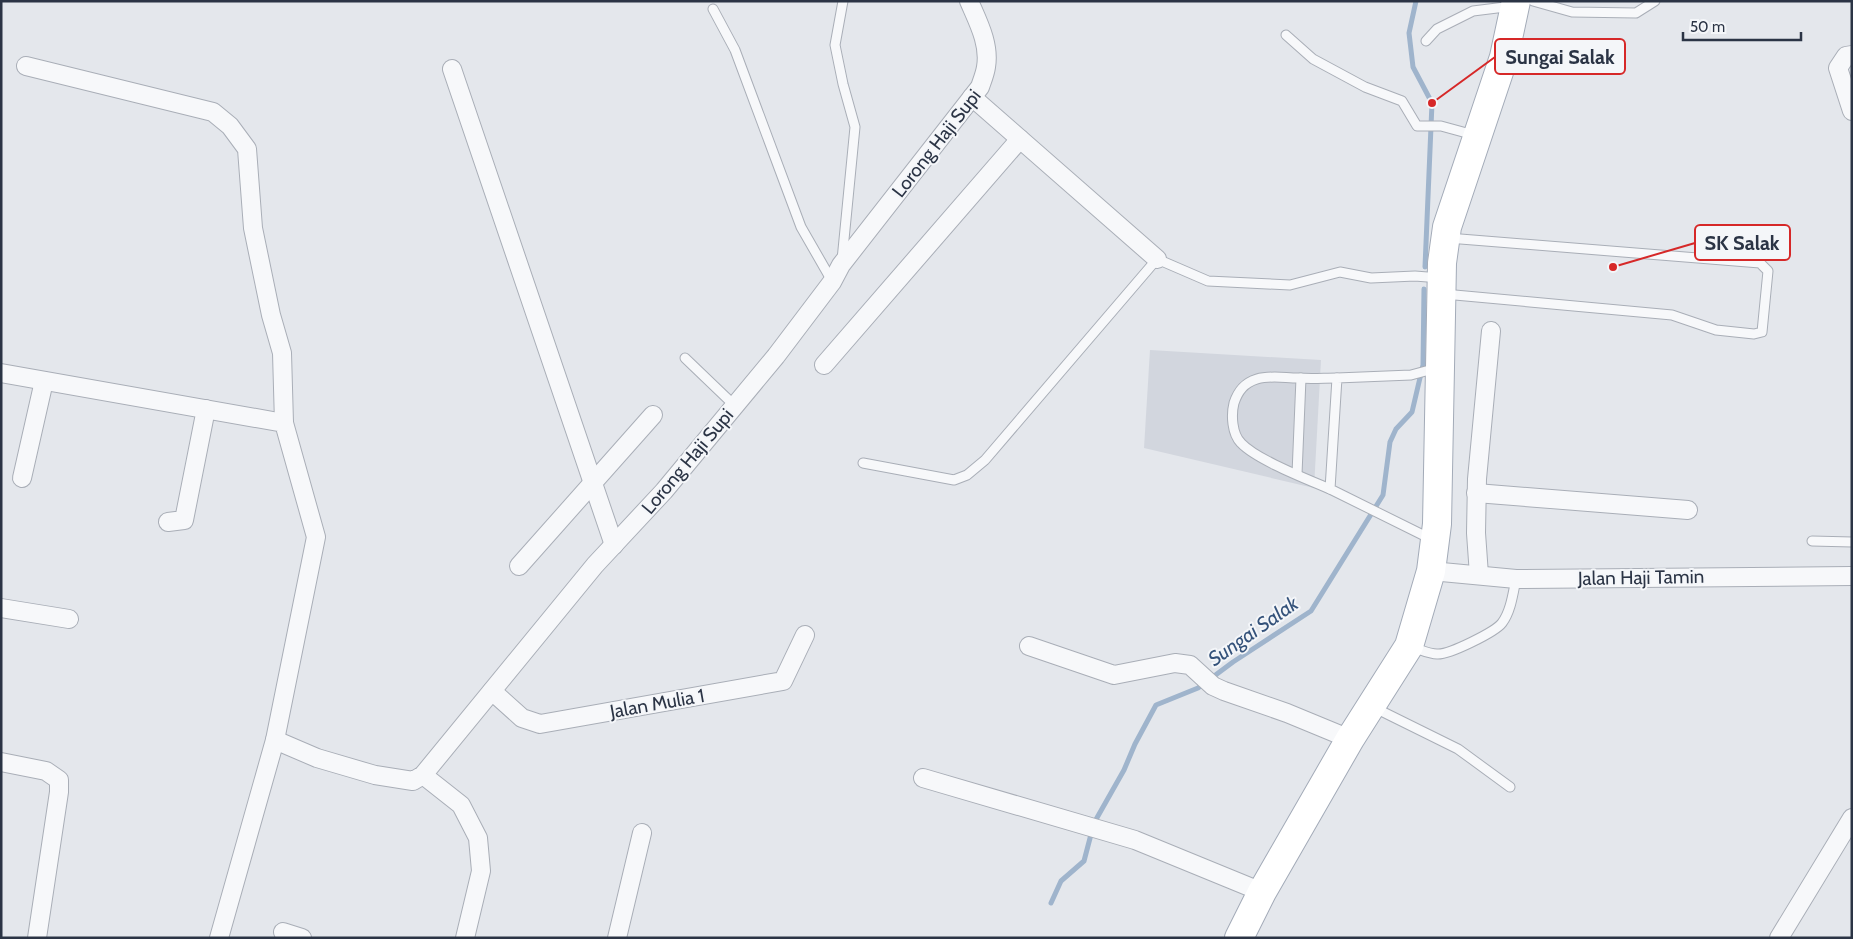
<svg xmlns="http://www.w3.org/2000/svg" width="1853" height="939" font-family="Cabin,sans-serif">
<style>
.built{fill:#d2d6de}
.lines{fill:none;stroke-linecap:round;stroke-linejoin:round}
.stream{stroke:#9fb4cc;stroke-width:5}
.service-casing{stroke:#a9aeb7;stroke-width:11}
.minor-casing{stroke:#a9aeb7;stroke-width:20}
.primary-casing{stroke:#a3abb8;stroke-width:30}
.service{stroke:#f7f8fa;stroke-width:9}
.minor{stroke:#f7f8fa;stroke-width:18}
.primary{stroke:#fff;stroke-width:28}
.labels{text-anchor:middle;stroke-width:4;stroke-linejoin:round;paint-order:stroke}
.street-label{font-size:19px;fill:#2b3445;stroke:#f4f6f9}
.water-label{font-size:20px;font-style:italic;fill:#34527a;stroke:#f4f6f9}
.leader{fill:none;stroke:#d62828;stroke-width:2}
.callout-dot{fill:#d62828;stroke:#f4f6f9;stroke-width:2}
.callout{fill:#f4f6f9;stroke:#d62828;stroke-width:2}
.callout-label{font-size:20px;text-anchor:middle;font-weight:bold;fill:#2b3445}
</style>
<rect width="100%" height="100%" fill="#e4e7ec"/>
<path class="built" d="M 1150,350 L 1321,360 L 1314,488 L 1144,448 Z"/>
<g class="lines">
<g class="stream">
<path d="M 1416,1 L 1409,33 L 1413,67 L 1432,103 L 1425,267"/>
<path d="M 1051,903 L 1061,881 L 1084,861 L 1094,823 L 1124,770 L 1135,744 L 1156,705 L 1198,688 L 1233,662 L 1311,611 L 1383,495 L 1390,442 L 1396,429 L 1412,412 L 1423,365 L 1424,289"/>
</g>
<g class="service-casing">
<g id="service">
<path d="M 1533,1 L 1572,12 L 1636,13 L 1655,1"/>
<path d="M 713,9 L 735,50 L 801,227 L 832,281"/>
<path d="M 1286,35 L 1313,59 L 1365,87 L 1402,101 L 1417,126 L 1441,126 L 1474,135"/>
<path d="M 1426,41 L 1437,29 L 1473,11 L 1513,6"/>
<path d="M 842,260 L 855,127 L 843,84 L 835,45 L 843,1"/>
<path d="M 1444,294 L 1672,315 L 1716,330 L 1754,334 L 1762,332 L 1768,271 L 1760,263 L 1448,238"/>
<path d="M 685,358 L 734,405"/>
<path d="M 863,463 L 954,480 L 967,475 L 985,460 L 1157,259 L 1208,281 L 1290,285 L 1340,272 L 1371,278 L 1415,276 L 1440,278"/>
<path d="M 1297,474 L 1301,378"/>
<path d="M 1330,489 C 1307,479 1257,460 1241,443 C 1232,434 1231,415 1234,403 C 1238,391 1244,383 1257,379 C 1270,375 1285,378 1298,378 C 1311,379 1324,378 1337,378"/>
<path d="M 1433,540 L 1330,489 L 1337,378 L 1411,375 L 1437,368"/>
<path d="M 1812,541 L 1852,542"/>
<path d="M 1411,647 C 1419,649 1429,654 1437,654 C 1449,655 1495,632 1502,623 C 1511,611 1513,593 1516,579"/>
<path d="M 1373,707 L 1458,749 L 1510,787"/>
</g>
</g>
<g class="minor-casing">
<g id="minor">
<path d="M 1852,55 L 1846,56 L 1838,68 L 1852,111"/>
<path d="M 26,66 L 213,112 L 230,126 L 247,149 L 253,228 L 271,315 L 282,353 L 284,423"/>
<path d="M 452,69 L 614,545"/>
<path d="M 972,97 L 1157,259"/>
<path d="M 824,365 L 1020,139"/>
<path d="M 1,373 L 284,423 L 316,537 L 275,740 L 219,938"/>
<path d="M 22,478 L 44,381"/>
<path d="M 1476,493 L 1688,510"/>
<path d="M 168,522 L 184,520 L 206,409"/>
<path d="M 519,566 L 653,415"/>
<path d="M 1431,571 L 1516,579 L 1852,576"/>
<path d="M 1479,575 L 1476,533 L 1477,479 L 1491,331"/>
<path d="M 1,608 L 69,619"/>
<path d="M 1029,646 L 1114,675 L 1175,663 L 1190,665 L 1213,686 L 1224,691 L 1287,713 L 1350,739"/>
<path d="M 492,691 L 522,718 L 540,724 L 783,681 L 805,635"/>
<path d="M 275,740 L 317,758 L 375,775 L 413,781 L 423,775 L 595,565 L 664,491 L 776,356 L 832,282 L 841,265 L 980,87 C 982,81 985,74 986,67 C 990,44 978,22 969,1"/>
<path d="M 1,762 L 46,771 L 59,780 L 59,792 L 37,938"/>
<path d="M 423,775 L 461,805 L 478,838 L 481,871 L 465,938"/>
<path d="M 923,778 L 1135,840 L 1262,892"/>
<path d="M 283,932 L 302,938"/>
<path d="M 617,938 L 642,833"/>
<path d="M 1779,938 L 1852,818"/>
</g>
</g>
<g class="primary-casing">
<path id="primary" d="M 1239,938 L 1262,892 L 1350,739 L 1409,646 L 1431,571 L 1437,524 L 1442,263 L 1447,227 L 1504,57 L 1516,1"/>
</g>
<use href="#service" class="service"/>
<use href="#minor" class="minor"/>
<use href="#primary" class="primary"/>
</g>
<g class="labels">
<g class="street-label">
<text transform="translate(936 143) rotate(-52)" y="7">Lorong Haji Supi</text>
<text transform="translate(687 461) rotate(-50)" y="7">Lorong Haji Supi</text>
<text transform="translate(1641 577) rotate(-1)" y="7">Jalan Haji Tamin</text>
<text transform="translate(657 703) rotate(-10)" y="7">Jalan Mulia 1</text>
</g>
<g class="water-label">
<text transform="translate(1253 631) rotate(-35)" y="7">Sungai Salak</text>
</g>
</g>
<path class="leader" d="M1432 103L1495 57M1613 267L1695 243"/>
<g class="callout-dot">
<circle cx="1432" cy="103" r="5"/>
<circle cx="1613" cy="267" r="5"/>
</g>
<g class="callout">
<rect x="1495" y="39" width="130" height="35" rx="5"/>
<rect x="1695" y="225" width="95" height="35" rx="5"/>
</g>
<g class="callout-label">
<text x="1560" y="64">Sungai Salak</text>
<text x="1742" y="250">SK Salak</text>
</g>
<rect width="1853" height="939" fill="none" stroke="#2b3445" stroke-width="5"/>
<path d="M1683 32v8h118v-8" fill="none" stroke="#2b3445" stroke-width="2.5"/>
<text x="1690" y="32" font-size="15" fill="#2b3445" stroke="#f4f6f9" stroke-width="4" paint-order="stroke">50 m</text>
</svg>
